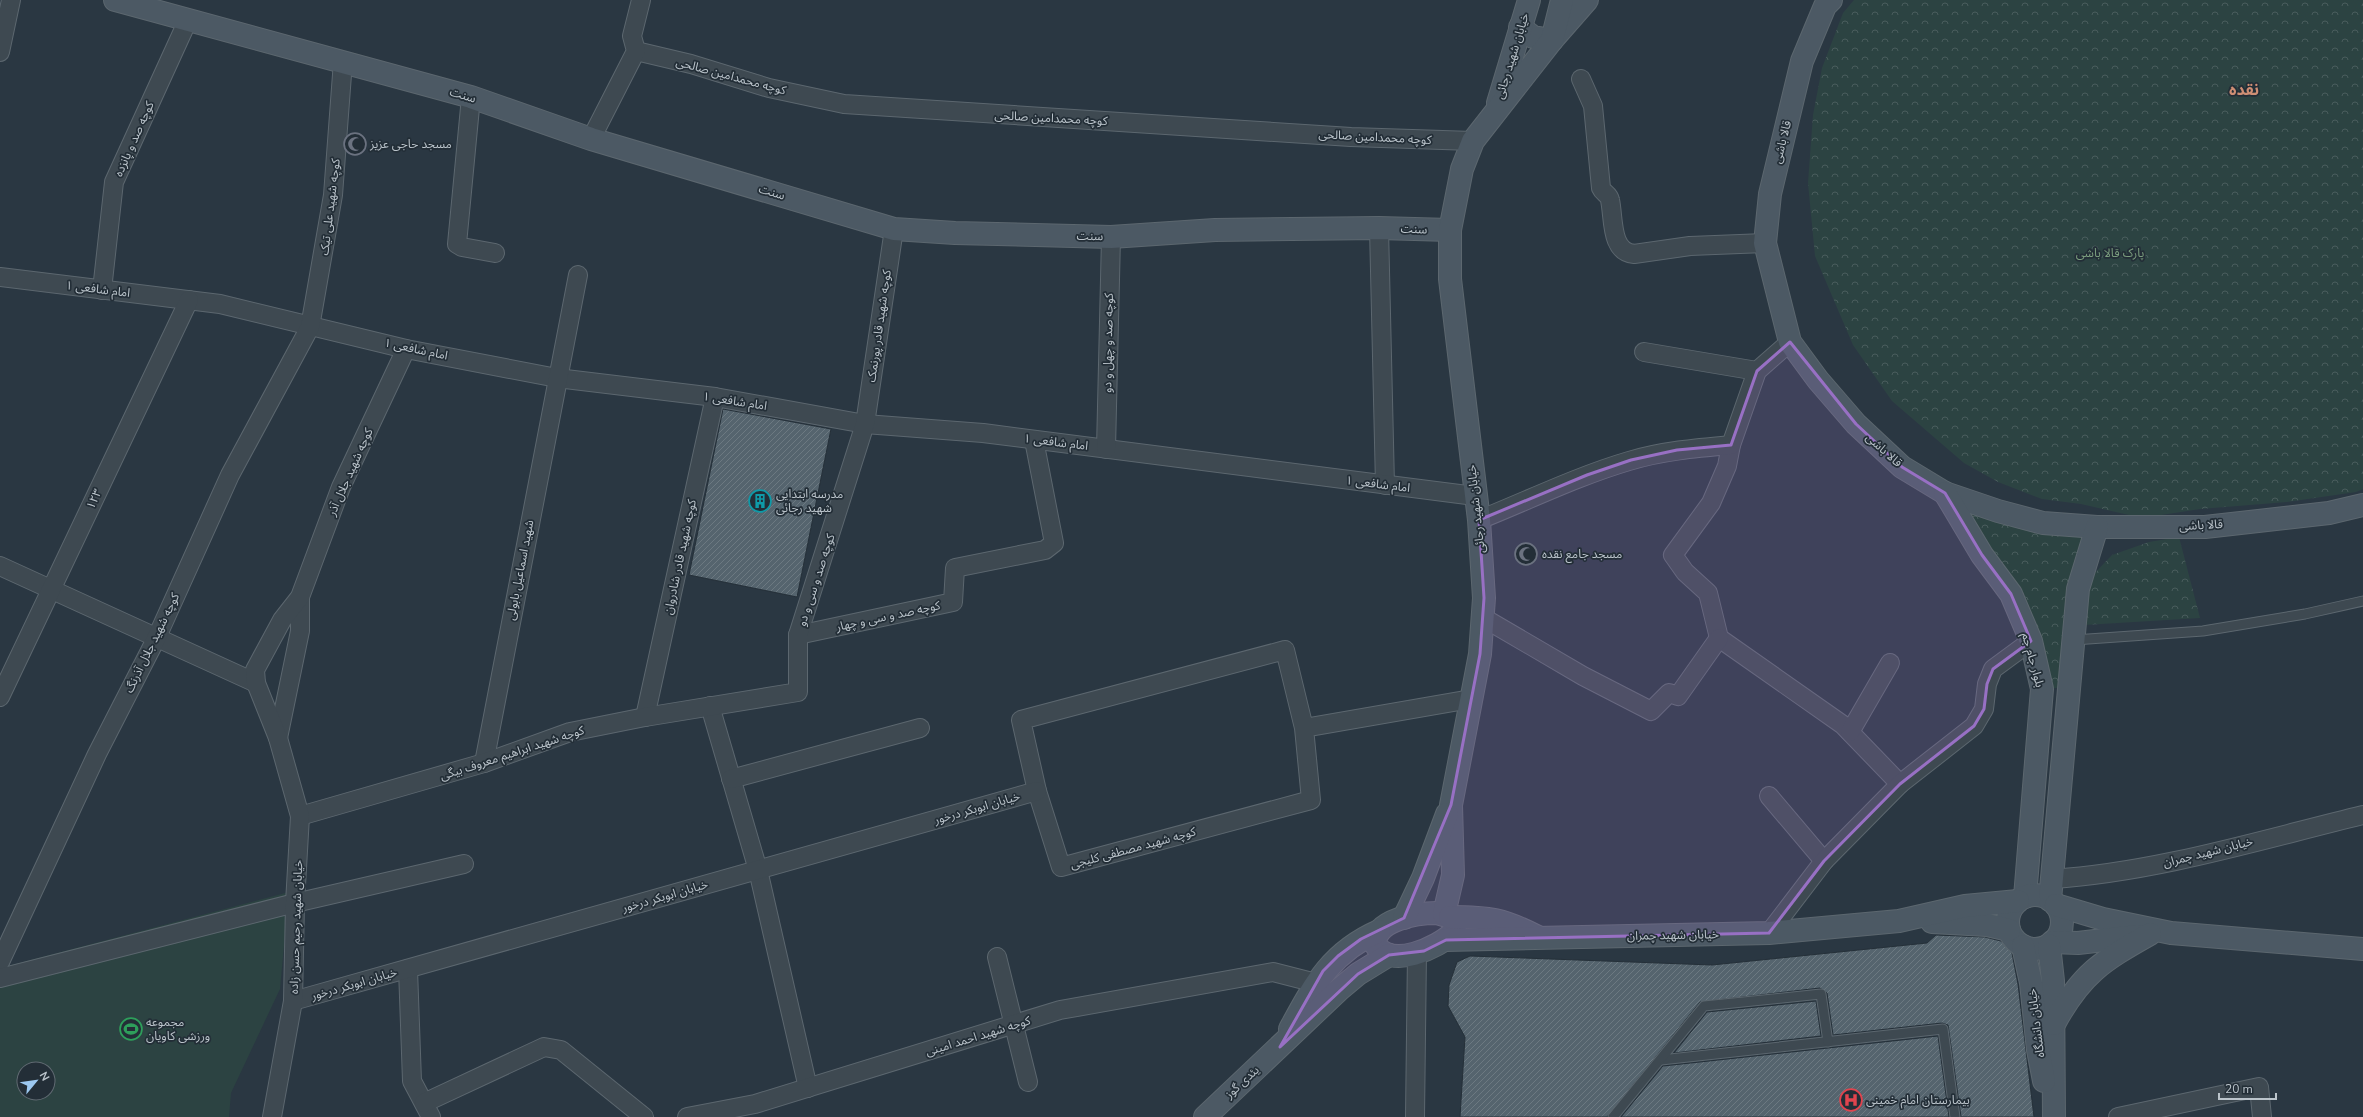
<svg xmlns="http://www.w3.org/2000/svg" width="2363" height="1117" font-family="'Nunito Sans','Noto Sans Arabic',sans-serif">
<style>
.grass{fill:#2c4342;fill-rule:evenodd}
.park{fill:url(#park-crowns)}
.building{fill:url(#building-hatch);stroke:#253039}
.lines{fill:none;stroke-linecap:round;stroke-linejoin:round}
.lane-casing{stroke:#5c676f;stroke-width:11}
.street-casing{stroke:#5c676f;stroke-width:20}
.secondary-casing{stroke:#5c676f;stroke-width:24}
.lane{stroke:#3e4951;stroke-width:9}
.street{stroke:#3e4951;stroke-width:18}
.secondary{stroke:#4c5964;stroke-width:22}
.marked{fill:#9870c4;fill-opacity:0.2;stroke:#9870c4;stroke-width:3;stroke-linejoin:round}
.labels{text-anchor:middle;stroke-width:3.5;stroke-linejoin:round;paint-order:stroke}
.street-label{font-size:12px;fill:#bbc4cb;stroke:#232e37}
.poi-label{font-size:12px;fill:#bbc4cb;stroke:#232e37;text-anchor:start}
.park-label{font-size:12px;fill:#7c9f7f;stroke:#232e37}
.district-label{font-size:16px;font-weight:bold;fill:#ce8e74;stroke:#232e37}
</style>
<defs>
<pattern id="park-crowns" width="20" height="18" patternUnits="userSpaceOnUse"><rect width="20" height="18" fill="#2c4342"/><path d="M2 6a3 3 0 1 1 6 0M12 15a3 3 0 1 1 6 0" fill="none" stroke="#495c5c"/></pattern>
<pattern id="building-hatch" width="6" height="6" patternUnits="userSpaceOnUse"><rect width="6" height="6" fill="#55646e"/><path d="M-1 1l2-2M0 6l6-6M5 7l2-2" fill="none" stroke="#6c7981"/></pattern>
</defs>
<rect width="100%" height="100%" fill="#2a3742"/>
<path class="grass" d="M 289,892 L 280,989 L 231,1093 L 229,1117 L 0,1117 L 0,968 ZM 24,1069 L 48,1069 L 48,1093 L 24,1093 Z"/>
<g class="park">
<path d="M 1854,0 L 2363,0 L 2363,489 L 2356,492 L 2287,502 L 2200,509 L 2142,518 L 2081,504 L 2042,499 L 1998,482 L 1964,463 L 1892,401 L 1853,345 L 1815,256 L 1808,183 L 1813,115 L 1822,68 L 1843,13 Z"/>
<path d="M 1945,493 L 2097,527 L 2069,687 L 2042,689 L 2031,641 Z"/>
<path d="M 2179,537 L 2200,618 L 2084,625 L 2088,580 L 2112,555 L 2149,542 Z"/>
</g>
<g class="building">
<path d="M 723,409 L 831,429 L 797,597 L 689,575 Z"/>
<path d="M 1936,935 L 1985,937 L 2001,941 L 2012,953 L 2018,984 L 2034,1117 L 1961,1117 L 1948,1025 L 1942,1023 L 1833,1035 L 1827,993 L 1820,988 L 1700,1002 L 1607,1117 L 1460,1117 L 1465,1037 L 1448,1006 L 1449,985 L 1457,962 L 1470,956 L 1712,965 L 1927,943 Z"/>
<path d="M 1816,1001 L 1821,1036 L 1674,1053 L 1707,1012 Z"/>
<path d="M 1938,1036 L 1949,1117 L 1621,1117 L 1663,1066 Z"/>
</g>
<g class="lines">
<g class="lane-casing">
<g id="lane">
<path d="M 2074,640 L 2203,631 L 2305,614 L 2363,601"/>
<path d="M 1661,1060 L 1943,1029 L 1955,1117"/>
<path d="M 1613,1117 L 1704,1006 L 1821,994 L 1828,1042"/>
</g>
</g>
<g class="street-casing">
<g id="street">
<path d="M 636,51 L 691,64 L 769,88 L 844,104 L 1351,137 L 1473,141"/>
<path d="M 0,52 L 11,0"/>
<path d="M 1581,79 L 1593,106 L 1601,188 C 1603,193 1609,194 1610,200 C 1614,218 1610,252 1634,254 L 1690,246 L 1765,243"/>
<path d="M 471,97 L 457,244 L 462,247 L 495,253"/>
<path d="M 591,139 L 636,51 L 632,36 L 641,0"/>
<path d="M 1379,228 L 1385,485"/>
<path d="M 0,277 L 220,304 L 406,349 L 557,378 L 715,397 L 865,424 L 983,433 L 1475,496"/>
<path d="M 102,290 L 114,182 L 188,20"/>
<path d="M 1790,342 L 1757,371 L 1731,445 L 1727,466 L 1711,503 L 1673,555 L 1685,572 L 1708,593 L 1719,638 L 1843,725 L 1900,784"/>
<path d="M 1644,352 L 1757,371"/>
<path d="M 1106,449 L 1111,237"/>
<path d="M 1479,520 C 1529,500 1578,476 1629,461 C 1662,451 1697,448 1731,445"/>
<path d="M 0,566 L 256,683"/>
<path d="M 1482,617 L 1583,676 L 1651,711 L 1669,693 L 1678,696 L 1719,638"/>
<path d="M 798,635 L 953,602 L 955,568 L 1045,550 L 1054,543 L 1034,440"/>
<path d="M 0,697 L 189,300"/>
<path d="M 710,706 L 758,870 L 808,1088"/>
<path d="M 645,717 L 715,397"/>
<path d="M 1304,728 L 1285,650 L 1021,720 L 1037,791 L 1061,867 L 1311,800 L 1304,728 L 1471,699"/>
<path d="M 1850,732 L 1890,663"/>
<path d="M 278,738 L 300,631 L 300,597"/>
<path d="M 484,763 L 578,275"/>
<path d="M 731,779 L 920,728"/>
<path d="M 1769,796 L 1824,861"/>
<path d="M 300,816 L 484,763 L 570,732 L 645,717 L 798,692 L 798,635 L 865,424 L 894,229"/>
<path d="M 2052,879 C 2157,872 2260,840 2363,815"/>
<path d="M 1769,933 L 1824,861 L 1900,784 L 1974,726 L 1984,709 L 1987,684 L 1993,669 L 2031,641"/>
<path d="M 997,957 L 1028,1082"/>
<path d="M 0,962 L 97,754 L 156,639 L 230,475 L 310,327 L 333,195 L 343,61"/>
<path d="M 408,969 L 412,1081 L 431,1117"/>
<path d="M 0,978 L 295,903 L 464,864"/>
<path d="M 293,1001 L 1037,791"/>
<path d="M 424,1103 L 544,1047 L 561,1050 L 644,1117"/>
<path d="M 272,1117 L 293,1001 L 295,903 L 300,816 L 278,738 L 256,683 L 255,670 L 282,620 L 300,597 L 341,487 L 406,349"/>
<path d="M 687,1117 L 755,1104 L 1060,1010 L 1273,972 L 1316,983"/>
<path d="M 1415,1117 L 1417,952"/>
<path d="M 2118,1117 L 2259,1087 L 2262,1117"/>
</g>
</g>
<g class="secondary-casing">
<g id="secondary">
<path d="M 115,0 L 471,97 L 591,139 L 894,229 L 955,233 L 1111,237 L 1215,230 L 1379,228 L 1450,230"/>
<path d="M 1831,0 L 1825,6 L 1802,61 L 1770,194 L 1765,243 L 1790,342 L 1818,380 L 1856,424 L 1902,467 L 1945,493 L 1998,511 L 2043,523 L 2097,527 L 2205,527 L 2329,513 L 2363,505"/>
<path d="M 1520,27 L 1533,37 L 1552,40 L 1587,0"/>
<path d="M 1498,103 L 1529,0"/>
<path d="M 1945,493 L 1982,555 L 2011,594 L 2031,641 L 2042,689 L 2025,897"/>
<circle cx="2035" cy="922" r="27"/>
<path d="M 2050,900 L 2078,589 L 2097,527"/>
<path d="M 2056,905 L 2103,919 L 2171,933 L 2363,949"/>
<path d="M 1437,913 L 1450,917 L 1455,924 L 1454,932 C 1438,948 1390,970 1375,944 C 1375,919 1418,913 1437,913 Z"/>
<path d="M 1444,914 L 1453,875 L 1451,805 L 1480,654 L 1484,598 L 1479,520 L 1450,279 L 1450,230 L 1462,169 L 1473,141 L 1552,40 L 1562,0"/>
<path d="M 1450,917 C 1490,917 1503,919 1538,937"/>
<path d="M 1404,918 L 1423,878 L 1447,814"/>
<path d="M 1932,922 L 1987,925 L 2009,930"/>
<path d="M 1446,940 L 1769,933 L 1899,921 L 1965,906 L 2018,901"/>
<path d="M 2052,942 L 2078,943 L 2138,936"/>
<path d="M 2049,945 L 2053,981 L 2054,1117"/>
<path d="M 2023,946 L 2031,983 L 2038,1050 L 2044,1081"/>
<path d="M 2054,1024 C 2081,974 2102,961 2150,934"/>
<path d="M 1290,1029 C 1314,985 1331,952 1379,931"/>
<path d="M 1205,1117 L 1340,989 L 1358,974 L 1389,955"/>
</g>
</g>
<use href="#lane" class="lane"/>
<use href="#street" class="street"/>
<use href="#secondary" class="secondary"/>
</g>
<path class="marked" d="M 1790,342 L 1856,424 L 1902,467 L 1945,493 L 1982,555 L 2011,594 L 2031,641 L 1993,669 L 1987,684 L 1984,709 L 1974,726 L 1900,784 L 1824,861 L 1769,933 L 1446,940 L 1424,951 L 1389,955 L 1358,974 L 1280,1047 L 1323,971 L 1338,956 L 1361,939 L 1404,918 L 1451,805 L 1480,654 L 1484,598 L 1479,520 L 1587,475 L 1631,460 L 1677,450 L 1731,445 L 1757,371 Z"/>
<defs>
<g id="mosque-ring" transform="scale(1.15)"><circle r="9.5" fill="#232e37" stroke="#6b7280" stroke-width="1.5"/><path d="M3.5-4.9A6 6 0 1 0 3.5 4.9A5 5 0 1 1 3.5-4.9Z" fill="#6b7280"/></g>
<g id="building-ring" transform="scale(1.15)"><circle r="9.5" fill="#232e37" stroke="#0f9aa8" stroke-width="1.5"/><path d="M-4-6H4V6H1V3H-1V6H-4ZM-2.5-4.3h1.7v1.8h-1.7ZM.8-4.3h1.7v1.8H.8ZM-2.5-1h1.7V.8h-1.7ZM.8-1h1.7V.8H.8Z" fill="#0f9aa8"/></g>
<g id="stadium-ring" transform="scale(1.15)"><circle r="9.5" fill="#232e37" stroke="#2e9e5b" stroke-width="1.5"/><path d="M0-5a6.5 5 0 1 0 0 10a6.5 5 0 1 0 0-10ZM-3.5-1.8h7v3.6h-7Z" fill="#2e9e5b"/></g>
<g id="hospital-ring" transform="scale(1.15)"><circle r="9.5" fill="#232e37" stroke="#e0444e" stroke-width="1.5"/><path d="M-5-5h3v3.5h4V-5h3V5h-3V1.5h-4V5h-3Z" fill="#e0444e"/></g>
</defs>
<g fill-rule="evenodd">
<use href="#mosque-ring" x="355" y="144"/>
<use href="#building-ring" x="760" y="501"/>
<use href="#mosque-ring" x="1526" y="554"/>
<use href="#stadium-ring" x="131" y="1029"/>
<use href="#hospital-ring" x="1851" y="1100"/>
</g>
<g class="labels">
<g class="street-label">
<text transform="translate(1512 56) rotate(-73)" y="4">خیابان شهید رجائی</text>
<text transform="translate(731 76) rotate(15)" y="4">کوچه محمدامین صالحی</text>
<text transform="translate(463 95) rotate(17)" y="4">سنت</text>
<text transform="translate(1051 118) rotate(3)" y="4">کوچه محمدامین صالحی</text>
<text transform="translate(1375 137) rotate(3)" y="4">کوچه محمدامین صالحی</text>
<text transform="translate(134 139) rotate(-66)" y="4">کوچه صد و پانزده</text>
<text transform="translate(1782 142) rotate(-76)" y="4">قالا باشی</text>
<text transform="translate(772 192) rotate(17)" y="4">سنت</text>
<text transform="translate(330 207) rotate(-83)" y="4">کوچه شهید علی تیک</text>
<text transform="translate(1414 229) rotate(2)" y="4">سنت</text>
<text transform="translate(1090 236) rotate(1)" y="4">سنت</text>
<text transform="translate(98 289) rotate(7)" y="4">امام شافعی ۱</text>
<text transform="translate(879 326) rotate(-82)" y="4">کوچه شهید قادر پورنمک</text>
<text transform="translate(1108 343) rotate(-89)" y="4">کوچه صد و چهل و دو</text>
<text transform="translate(416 349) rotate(12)" y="4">امام شافعی ۱</text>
<text transform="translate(735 401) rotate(9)" y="4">امام شافعی ۱</text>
<text transform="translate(1056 442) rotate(7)" y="4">امام شافعی ۱</text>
<text transform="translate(1884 450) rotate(42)" y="4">قالا باشی</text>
<text transform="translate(350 472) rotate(-66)" y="4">کوچه شهید جلال آذر</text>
<text transform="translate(1378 484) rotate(7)" y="4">امام شافعی ۱</text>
<text transform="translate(94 499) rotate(-65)" y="4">۱۲۳</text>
<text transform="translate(1476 509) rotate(-96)" y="4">خیابان شهید رجائی</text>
<text transform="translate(2201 525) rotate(-3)" y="4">قالا باشی</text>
<text transform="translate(680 557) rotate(-78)" y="4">کوچه شهید قادر شادروان</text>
<text transform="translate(520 570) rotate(-79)" y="4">شهید اسماعیل بابولی</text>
<text transform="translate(816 580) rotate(-72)" y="4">کوچه صد و سی و دو</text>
<text transform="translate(888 616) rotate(-12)" y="4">کوچه صد و سی و چهار</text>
<text transform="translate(152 643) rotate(-64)" y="4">کوچه شهید جلال آذرنگ</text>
<text transform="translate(2033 660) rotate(75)" y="4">بلوار جام جم</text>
<text transform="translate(512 753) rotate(-18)" y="4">کوچه شهید ابراهیم معروف بیگی</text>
<text transform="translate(977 808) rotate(-16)" y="4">خیابان ابوبکر درخور</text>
<text transform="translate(1133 848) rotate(-15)" y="4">کوچه شهید مصطفی کلیجی</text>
<text transform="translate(2208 852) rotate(-14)" y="4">خیابان شهید چمران</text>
<text transform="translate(665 896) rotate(-16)" y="4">خیابان ابوبکر درخور</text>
<text transform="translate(296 927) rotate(-88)" y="4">خیابان شهید رحیم حسن زاده</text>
<text transform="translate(1673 935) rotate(-1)" y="4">خیابان شهید چمران</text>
<text transform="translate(354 984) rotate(-16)" y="4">خیابان ابوبکر درخور</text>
<text transform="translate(2036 1023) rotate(-97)" y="4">خیابان دانشگاه</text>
<text transform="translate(978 1036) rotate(-17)" y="4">کوچه شهید احمد امینی</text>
<text transform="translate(1242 1082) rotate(-43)" y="4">یئدی گوز</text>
</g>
<g class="poi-label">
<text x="370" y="148">مسجد حاجی عزیز</text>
<text x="776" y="498">مدرسه ابتدایی<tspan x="776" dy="14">شهید رجائی</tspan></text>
<text x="1542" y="558">مسجد جامع نقده</text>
<text x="146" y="1026">مجموعه<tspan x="146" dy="14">ورزشی کاویان</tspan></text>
<text x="1866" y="1104">بیمارستان امام خمینی</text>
</g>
<g class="park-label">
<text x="2110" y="257">پارک قالا باشی</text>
</g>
<g class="district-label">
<text x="2244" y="95">نقده</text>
</g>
</g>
<g transform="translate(36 1081) rotate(61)"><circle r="19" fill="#232e37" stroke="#606a72"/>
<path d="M0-3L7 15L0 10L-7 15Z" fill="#9cc8f0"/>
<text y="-6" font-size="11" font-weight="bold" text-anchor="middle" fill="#bbc4cb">N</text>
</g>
<path d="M2219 1093v6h57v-6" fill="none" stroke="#bbc4cb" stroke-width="2"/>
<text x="2225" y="1093" font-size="12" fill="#bbc4cb" stroke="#232e37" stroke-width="3" paint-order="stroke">20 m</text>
</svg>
